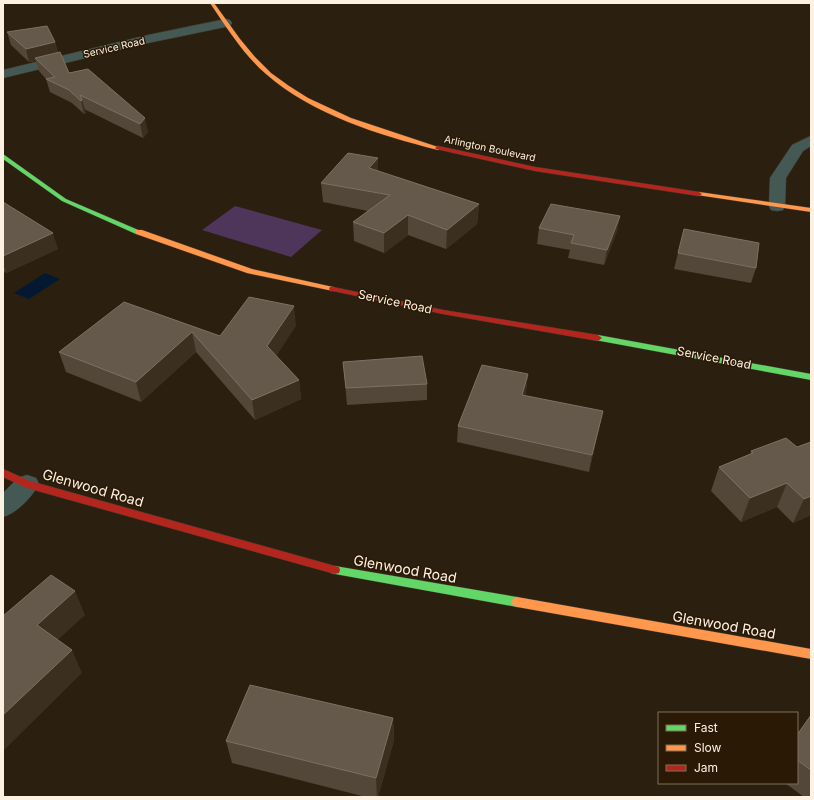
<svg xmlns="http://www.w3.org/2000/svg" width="814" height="800" font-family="Inter,sans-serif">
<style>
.green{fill:#4e355a}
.water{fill:#041931}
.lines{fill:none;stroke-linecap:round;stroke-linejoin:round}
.street-casing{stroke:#463c2f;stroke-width:1}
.fast-casing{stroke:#463c2f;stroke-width:1}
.slow-casing{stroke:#463c2f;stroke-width:1}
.jam-casing{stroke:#463c2f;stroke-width:1}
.street{fill:#455954;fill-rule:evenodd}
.fast{fill:#63d668;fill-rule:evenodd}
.slow{fill:#ff974d;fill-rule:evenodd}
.jam{fill:#b3261e;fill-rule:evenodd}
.wall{fill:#524738}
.shaded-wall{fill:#3b2f20}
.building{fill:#64594a;stroke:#7c7162}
.labels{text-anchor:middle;stroke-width:3;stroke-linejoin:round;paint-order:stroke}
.far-street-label{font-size:10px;fill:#fdf1e4;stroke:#2a1a05}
.street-label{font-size:12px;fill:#fdf1e4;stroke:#2a1a05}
.near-street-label{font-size:14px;fill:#fdf1e4;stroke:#2a1a05}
</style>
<rect width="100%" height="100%" fill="#2b1f0f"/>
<path class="green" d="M 235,206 L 322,230 L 291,257 L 202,230 Z"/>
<path class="water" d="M 45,273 L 60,279 L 29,299 L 14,293 Z"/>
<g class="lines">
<g class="street-casing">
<g id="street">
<path d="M 226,19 L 230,20 L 232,23 L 230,26 L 148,43 L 3,78 L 3,70 L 148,35 Z"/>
<path d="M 811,136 L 811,146 L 803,151 L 786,178 L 785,206 L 783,210 L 777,211 L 771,210 L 769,206 L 770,178 L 792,145 Z"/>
<path d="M 27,475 L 36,478 L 39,484 C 32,497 17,513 3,517 L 3,493 L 18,478 Z"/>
</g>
</g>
<g class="fast-casing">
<g id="fast">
<path d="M 3,154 L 66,199 L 143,232 L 142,234 L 136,234 L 62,201 L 3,159 Z"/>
<path d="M 598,335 L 811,374 L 811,380 L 595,340 L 594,338 Z"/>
<path d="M 335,566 L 517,597 L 521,599 L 523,602 L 521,605 L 517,607 L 335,574 L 331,573 L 330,570 L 331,567 Z"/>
</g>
</g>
<g class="slow-casing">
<g id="slow">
<path d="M 210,3 L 214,3 L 240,39 L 255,57 L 271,73 L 289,86 L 308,98 L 351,118 L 441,148 L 438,150 C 379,135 313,115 266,74 C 243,54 227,28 210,3 Z"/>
<path d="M 699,192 L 811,208 L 811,212 L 697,195 L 696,194 Z"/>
<path d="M 136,230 L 142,230 L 252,269 L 333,287 L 337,289 L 333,291 L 247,273 L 136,234 Z"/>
<path d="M 517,597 L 811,649 L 811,659 L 517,607 L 513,605 L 511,602 L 513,599 Z"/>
</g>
</g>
<g class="jam-casing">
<g id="jam">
<path d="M 438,146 L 535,167 L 699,192 L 702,194 L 699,196 L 535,171 L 436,149 L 435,148 Z"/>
<path d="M 330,287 L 333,287 L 443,310 L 598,335 L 602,338 L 598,341 L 443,314 L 333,291 L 330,291 L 329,289 Z"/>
<path d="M 3,469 L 30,481 L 335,566 L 339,567 L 340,570 L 339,573 L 335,574 L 27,488 L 3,477 Z"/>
</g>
</g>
<use href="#street" class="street"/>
<use href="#fast" class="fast"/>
<use href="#slow" class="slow"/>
<use href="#jam" class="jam"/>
</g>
<g class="wall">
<path d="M 7,32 L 55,42 L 58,53 L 69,73 L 88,69 L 148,132 L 143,138 L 84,109 L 86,113 L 84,114 L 72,103 L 50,92 L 46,79 L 39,71 L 36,61 L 29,62 L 11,45 Z"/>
<path d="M 378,171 L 479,204 L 477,224 L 446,249 L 408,235 L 384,253 L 354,241 L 353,222 L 368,211 L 323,202 L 321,183 Z"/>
<path d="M 3,202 L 58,249 L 6,273 L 3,270 Z"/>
<path d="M 620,216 L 617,231 L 604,265 L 568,258 L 570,250 L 537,244 L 539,228 Z"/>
<path d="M 678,253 L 756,268 L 751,283 L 674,269 Z"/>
<path d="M 124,302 L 220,336 L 296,325 L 276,356 L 299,380 L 301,399 L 255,420 L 196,352 L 141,402 L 66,372 L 59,352 Z"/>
<path d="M 343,362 L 427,384 L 427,400 L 347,405 Z"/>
<path d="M 528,374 L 526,391 L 525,396 L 603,411 L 589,472 L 457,442 L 458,426 Z"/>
<path d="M 811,442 L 811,515 L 793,523 L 777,507 L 741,522 L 711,491 L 719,467 L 750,454 L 751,451 L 797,447 Z"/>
<path d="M 811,715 L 811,797 L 804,797 L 785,783 L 797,783 L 797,735 Z"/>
<path d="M 393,718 L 394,740 L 378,797 L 366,797 L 232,763 L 226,741 Z"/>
</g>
<g class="shaded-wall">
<path d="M 55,42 L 58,55 L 35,58 L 36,61 L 29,62 L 26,49 Z"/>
<path d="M 82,100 L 86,113 L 84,114 L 81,101 Z"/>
<path d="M 145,118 L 148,132 L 143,138 L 140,124 Z"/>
<path d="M 378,158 L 378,177 L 369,168 Z"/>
<path d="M 479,204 L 477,224 L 446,249 L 447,230 Z"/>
<path d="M 408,215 L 408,235 L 384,253 L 384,233 Z"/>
<path d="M 620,216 L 617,231 L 604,265 L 607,250 Z"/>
<path d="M 53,233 L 58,249 L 6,273 L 3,263 L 3,256 Z"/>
<path d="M 294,306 L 296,325 L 270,366 L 267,346 Z"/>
<path d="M 192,332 L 196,352 L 141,402 L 136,382 Z"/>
<path d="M 528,374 L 526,391 L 520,411 L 522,395 Z"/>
<path d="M 299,380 L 301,399 L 255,420 L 252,400 Z"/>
<path d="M 603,411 L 599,428 L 589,472 L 592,455 Z"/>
<path d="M 787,483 L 777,507 L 741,522 L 750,498 Z"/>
<path d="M 811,496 L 811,515 L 793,523 L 804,499 Z"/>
<path d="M 75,591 L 85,615 L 48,649 L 37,625 Z"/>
<path d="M 72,650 L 82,673 L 3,751 L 3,715 Z"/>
<path d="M 393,718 L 394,740 L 378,797 L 377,797 L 376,778 Z"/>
</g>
<g class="building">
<path d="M 47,26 L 55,42 L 26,49 L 7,32 Z"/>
<path d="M 60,52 L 69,73 L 88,69 L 145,118 L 140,124 L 80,95 L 82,100 L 81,101 L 69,90 L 46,79 L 55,77 L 35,58 Z"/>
<path d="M 348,153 L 378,158 L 369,168 L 479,204 L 447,230 L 408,215 L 384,233 L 353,222 L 390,195 L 321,183 Z"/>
<path d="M 3,202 L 53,233 L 3,256 Z"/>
<path d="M 551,204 L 620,216 L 607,250 L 571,243 L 574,235 L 539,228 Z"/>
<path d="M 684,229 L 759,243 L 756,268 L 678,253 Z"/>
<path d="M 249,297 L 294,306 L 267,346 L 299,380 L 252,400 L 192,332 L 136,382 L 59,352 L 124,302 L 220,336 Z"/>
<path d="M 422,356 L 427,384 L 346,388 L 343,362 Z"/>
<path d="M 482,365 L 528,374 L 522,395 L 603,411 L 592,455 L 458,426 Z"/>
<path d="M 786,438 L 797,447 L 811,442 L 811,496 L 804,499 L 787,483 L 750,498 L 719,467 L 753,453 L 751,451 Z"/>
<path d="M 51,575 L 75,591 L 37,625 L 72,650 L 3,715 L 3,616 Z"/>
<path d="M 250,685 L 393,718 L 376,778 L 226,741 Z"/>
<path d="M 811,715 L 811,770 L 797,760 L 797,735 Z"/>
</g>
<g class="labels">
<g class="far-street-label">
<text transform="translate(114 47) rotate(-13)" y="4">Service Road</text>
<text transform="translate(490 148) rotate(12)" y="4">Arlington Boulevard</text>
</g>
<g class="street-label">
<text transform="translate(395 302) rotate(12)" y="4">Service Road</text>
<text transform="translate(714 358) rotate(11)" y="4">Service Road</text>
</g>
<g class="near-street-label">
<text transform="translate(93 488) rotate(16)" y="5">Glenwood Road</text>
<text transform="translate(405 569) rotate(10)" y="5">Glenwood Road</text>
<text transform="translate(724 625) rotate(10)" y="5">Glenwood Road</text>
</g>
</g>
<rect width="814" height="800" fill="none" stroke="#fdf1e4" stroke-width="8"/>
<rect x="658" y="712" width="140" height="72" fill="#2a1a05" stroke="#7e705e"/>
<rect x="666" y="725" width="20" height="6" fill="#63d668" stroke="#7e705e"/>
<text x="694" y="732" font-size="12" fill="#fdf1e4">Fast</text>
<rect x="666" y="745" width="20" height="6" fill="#ff974d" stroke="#7e705e"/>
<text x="694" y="752" font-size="12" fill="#fdf1e4">Slow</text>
<rect x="666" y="765" width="20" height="6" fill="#b3261e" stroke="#7e705e"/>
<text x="694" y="772" font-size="12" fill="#fdf1e4">Jam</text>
</svg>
